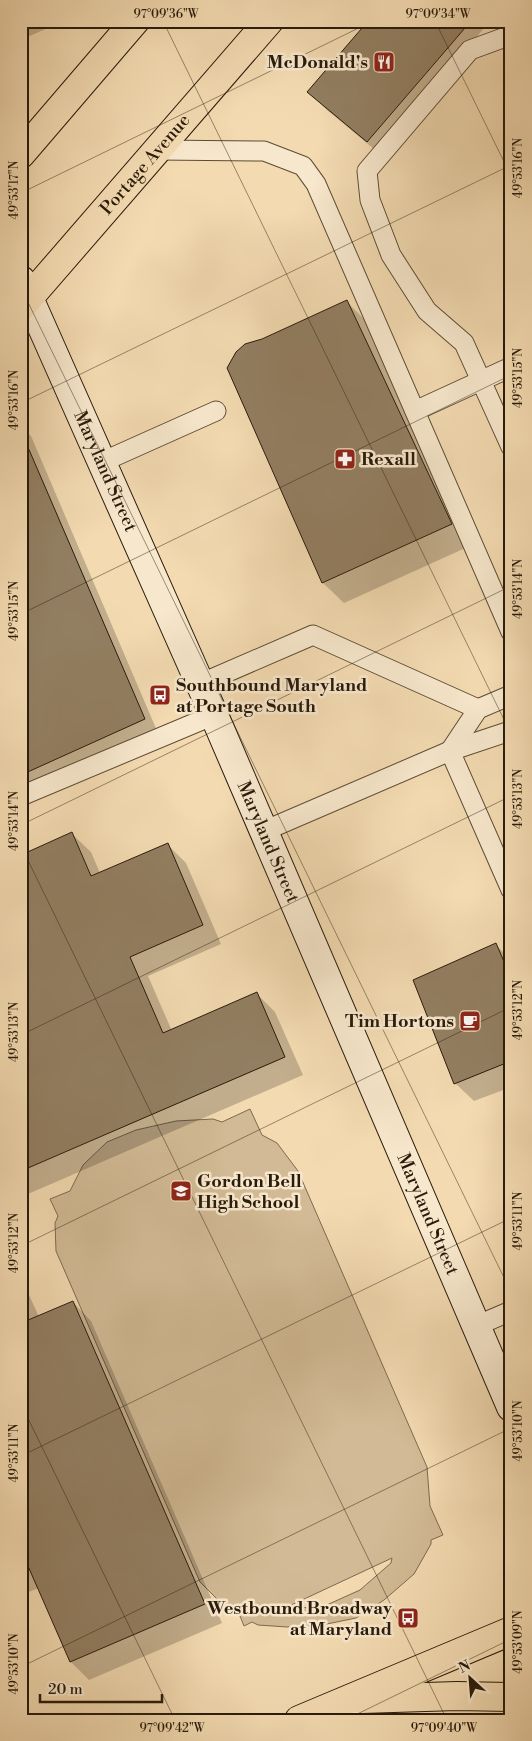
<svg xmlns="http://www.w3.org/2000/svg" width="532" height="1741" font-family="'Libre Bodoni',serif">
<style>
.green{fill:#d1ba95;stroke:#7d6a50;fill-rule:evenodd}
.shadow{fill:#0003}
.building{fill:#927e61;stroke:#291b0b}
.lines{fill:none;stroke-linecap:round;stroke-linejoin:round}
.lane-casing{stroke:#5c4b34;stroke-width:21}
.secondary-casing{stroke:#291b0b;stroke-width:30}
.primary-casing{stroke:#291b0b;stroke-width:30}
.highway-casing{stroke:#291b0b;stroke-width:30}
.lane{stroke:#f7e7cc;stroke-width:19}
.secondary{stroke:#f7e7cc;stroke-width:28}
.primary{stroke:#f3dab1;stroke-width:28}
.highway{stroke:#f3dab1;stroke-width:28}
.ticks{fill:none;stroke:#291b0b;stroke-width:1;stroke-opacity:0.45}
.labels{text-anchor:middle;stroke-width:5;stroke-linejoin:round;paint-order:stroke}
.poi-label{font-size:18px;font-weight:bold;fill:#291b0b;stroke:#f7e7cc;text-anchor:end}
.street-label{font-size:18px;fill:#291b0b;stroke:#f7e7cc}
.neatline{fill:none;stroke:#291b0b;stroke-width:2}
.ticks-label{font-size:12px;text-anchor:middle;fill:#291b0b}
</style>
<rect width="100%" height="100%" fill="#f3dab1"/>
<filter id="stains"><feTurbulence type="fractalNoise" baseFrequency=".004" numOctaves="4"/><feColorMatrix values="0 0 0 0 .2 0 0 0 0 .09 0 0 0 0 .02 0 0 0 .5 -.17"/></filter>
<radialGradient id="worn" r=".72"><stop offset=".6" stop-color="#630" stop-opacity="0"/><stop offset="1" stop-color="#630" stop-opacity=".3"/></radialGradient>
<path class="green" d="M 250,1109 L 262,1135 L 277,1143 L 298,1171 L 427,1467 L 430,1506 L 443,1535 L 431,1540 L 431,1544 L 414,1574 L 384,1600 L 356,1618 L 322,1625 L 287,1627 L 258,1625 L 252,1622 L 244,1626 L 240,1616 L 227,1609 L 200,1582 L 56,1251 L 55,1223 L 58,1216 L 50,1199 L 70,1191 L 83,1165 L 107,1142 L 136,1130 L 176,1121 L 213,1119 L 222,1122 ZM 392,1558 L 391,1563 L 360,1590 L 320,1608 L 287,1607 Z"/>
<g class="shadow">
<path d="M 21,21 L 63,21 L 21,40 Z"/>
<path d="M 370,21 L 490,21 L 473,41 L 386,159 L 327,110 L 309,92 Z"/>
<path d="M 347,302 L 368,323 L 472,545 L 344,603 L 323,583 L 229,368 L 263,340 Z"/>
<path d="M 21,427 L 31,436 L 158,733 L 21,795 Z"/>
<path d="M 72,834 L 91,852 L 100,873 L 167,844 L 186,863 L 221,944 L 148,976 L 172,1031 L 257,994 L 275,1012 L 303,1075 L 21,1197 L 21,856 Z"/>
<path d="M 496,945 L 511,960 L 511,1087 L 474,1101 L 455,1083 Z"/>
<path d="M 21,1277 L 39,1317 L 73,1302 L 91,1321 L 222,1623 L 89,1680 L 71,1662 L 39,1588 L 21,1595 Z"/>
</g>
<g class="building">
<path d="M 368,21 L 471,21 L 367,142 L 307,92 Z"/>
<path d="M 347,300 L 452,524 L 322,583 L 227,368 L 236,352 L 245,344 L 262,339 Z"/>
<path d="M 21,431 L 145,719 L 21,775 Z"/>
<path d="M 72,832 L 91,876 L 168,843 L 203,925 L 130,957 L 163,1033 L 257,992 L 285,1057 L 21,1171 L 21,855 Z"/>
<path d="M 496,943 L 511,978 L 511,1061 L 454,1084 L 413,980 Z"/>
<path d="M 73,1301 L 205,1604 L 70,1662 L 21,1550 L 21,1323 Z"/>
</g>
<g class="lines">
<g class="lane-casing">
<g id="lane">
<path d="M 511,35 L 470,50 L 367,171 L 370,200 L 391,255 L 427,311 L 464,343 L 511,447"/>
<path d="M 158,150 L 264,151 L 303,166 L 316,184 L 511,632"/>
<path d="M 415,411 L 511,367"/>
<path d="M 102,462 L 216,411"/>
<path d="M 200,684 L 313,635 L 478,709"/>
<path d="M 450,751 L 478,709 L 511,695"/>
<path d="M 450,751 L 507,732 L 511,734"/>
<path d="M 21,796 L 214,715"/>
<path d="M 264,831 L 450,751 L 511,890"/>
<path d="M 476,1326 L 511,1311"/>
<path d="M 346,1700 L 354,1720"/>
</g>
</g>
<g class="secondary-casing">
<g id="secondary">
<path id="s1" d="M 21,280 L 214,715 L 511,1407"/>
</g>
</g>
<g class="primary-casing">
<g id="primary">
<path d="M 21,154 L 135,21"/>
<path id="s2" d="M 21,307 L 269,21"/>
</g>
</g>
<g class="highway-casing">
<g id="highway">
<path d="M 362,1699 L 457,1696 L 511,1697"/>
<path d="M 299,1720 L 511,1631"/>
</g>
</g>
<use href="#lane" class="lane"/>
<use href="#secondary" class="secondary"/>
<use href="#primary" class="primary"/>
<use href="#highway" class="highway"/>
</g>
<path class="ticks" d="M 163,21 L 511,734M 435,21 L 511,176M 21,193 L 373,21M 21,288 L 511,1292M 21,403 L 511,165M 21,614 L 511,375M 21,825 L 511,586M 21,846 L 447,1720M 21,1035 L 511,796M 21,1246 L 511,1007M 21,1404 L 175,1720M 21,1456 L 511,1218M 21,1667 L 511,1428M 345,1720 L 511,1639"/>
<defs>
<g id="restaurant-square" transform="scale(1.125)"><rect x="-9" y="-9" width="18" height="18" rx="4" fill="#8f2418" stroke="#f7e7cc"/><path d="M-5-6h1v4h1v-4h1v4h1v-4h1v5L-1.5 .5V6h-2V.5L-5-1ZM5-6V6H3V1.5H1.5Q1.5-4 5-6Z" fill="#fff"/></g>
<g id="pharmacy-square" transform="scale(1.125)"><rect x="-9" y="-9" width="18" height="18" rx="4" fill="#8f2418" stroke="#f7e7cc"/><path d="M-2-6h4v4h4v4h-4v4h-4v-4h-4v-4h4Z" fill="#fff"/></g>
<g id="bus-square" transform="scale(1.125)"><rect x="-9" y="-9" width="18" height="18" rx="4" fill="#8f2418" stroke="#f7e7cc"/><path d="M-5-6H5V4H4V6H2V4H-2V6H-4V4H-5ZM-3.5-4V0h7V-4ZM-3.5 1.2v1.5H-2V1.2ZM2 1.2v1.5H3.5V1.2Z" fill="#fff"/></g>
<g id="cafe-square" transform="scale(1.125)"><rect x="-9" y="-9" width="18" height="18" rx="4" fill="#8f2418" stroke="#f7e7cc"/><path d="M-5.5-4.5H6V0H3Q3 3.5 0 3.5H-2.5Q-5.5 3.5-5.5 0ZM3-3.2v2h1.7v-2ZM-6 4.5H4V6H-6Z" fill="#fff"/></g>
<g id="school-square" transform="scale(1.125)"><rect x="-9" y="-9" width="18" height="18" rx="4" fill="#8f2418" stroke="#f7e7cc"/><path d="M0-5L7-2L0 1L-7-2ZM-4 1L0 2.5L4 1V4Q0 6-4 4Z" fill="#fff"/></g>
</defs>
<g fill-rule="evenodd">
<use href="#restaurant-square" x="384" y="62"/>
<use href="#pharmacy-square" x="345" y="459"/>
<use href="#bus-square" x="160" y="695"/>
<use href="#cafe-square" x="470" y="1021"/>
<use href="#school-square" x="181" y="1191"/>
<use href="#bus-square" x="408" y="1618"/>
</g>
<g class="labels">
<g class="poi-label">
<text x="368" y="68">McDonald's</text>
<text x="361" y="465" text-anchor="start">Rexall</text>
<text x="176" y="691" text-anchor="start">Southbound Maryland<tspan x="176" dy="21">at Portage South</tspan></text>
<text x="454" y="1027">Tim Hortons</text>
<text x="197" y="1187" text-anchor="start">Gordon Bell<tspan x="197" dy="21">High School</tspan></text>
<text x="392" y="1614">Westbound Broadway<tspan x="392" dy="21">at Maryland</tspan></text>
</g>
<g class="street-label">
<text dy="6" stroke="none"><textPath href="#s2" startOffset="189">Portage Avenue</textPath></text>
<text dy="6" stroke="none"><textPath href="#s1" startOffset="209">Maryland Street</textPath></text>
<text dy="6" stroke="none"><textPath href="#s1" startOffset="614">Maryland Street</textPath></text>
<text dy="6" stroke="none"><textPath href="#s1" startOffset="1019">Maryland Street</textPath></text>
</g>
</g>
<rect width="532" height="1741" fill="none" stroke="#f3dab1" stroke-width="55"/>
<g transform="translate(470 1678) rotate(334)" stroke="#f7e7cc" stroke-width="4" paint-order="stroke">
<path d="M0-4L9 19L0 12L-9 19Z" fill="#291b0b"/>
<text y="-8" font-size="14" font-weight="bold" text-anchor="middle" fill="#291b0b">N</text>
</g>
<path d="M40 1694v8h122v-8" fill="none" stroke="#291b0b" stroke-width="2.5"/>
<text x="48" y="1694" font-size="15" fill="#291b0b" stroke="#f7e7cc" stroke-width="4" paint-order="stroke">20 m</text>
<rect x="28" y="28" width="476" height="1686" class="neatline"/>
<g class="ticks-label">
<text x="166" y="18">97°09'36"W</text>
<text x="438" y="18">97°09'34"W</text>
<text transform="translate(518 168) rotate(-90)" y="4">49°53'16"N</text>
<text transform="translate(14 190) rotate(-90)" y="4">49°53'17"N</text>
<text transform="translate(518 378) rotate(-90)" y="4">49°53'15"N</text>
<text transform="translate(14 400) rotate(-90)" y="4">49°53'16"N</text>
<text transform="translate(518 589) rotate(-90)" y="4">49°53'14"N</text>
<text transform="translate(14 611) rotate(-90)" y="4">49°53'15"N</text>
<text transform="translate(518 799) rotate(-90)" y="4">49°53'13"N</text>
<text transform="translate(14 821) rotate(-90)" y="4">49°53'14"N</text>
<text transform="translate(518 1010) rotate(-90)" y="4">49°53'12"N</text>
<text transform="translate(14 1032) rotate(-90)" y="4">49°53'13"N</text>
<text transform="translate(518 1221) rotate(-90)" y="4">49°53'11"N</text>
<text transform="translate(14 1243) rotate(-90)" y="4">49°53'12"N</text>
<text transform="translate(518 1431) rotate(-90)" y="4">49°53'10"N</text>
<text transform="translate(14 1453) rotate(-90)" y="4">49°53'11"N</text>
<text transform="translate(518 1642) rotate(-90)" y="4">49°53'09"N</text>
<text transform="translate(14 1664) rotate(-90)" y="4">49°53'10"N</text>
<text x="172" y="1732">97°09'42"W</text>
<text x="444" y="1732">97°09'40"W</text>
</g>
<rect width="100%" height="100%" filter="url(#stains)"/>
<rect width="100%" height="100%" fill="url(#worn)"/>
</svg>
